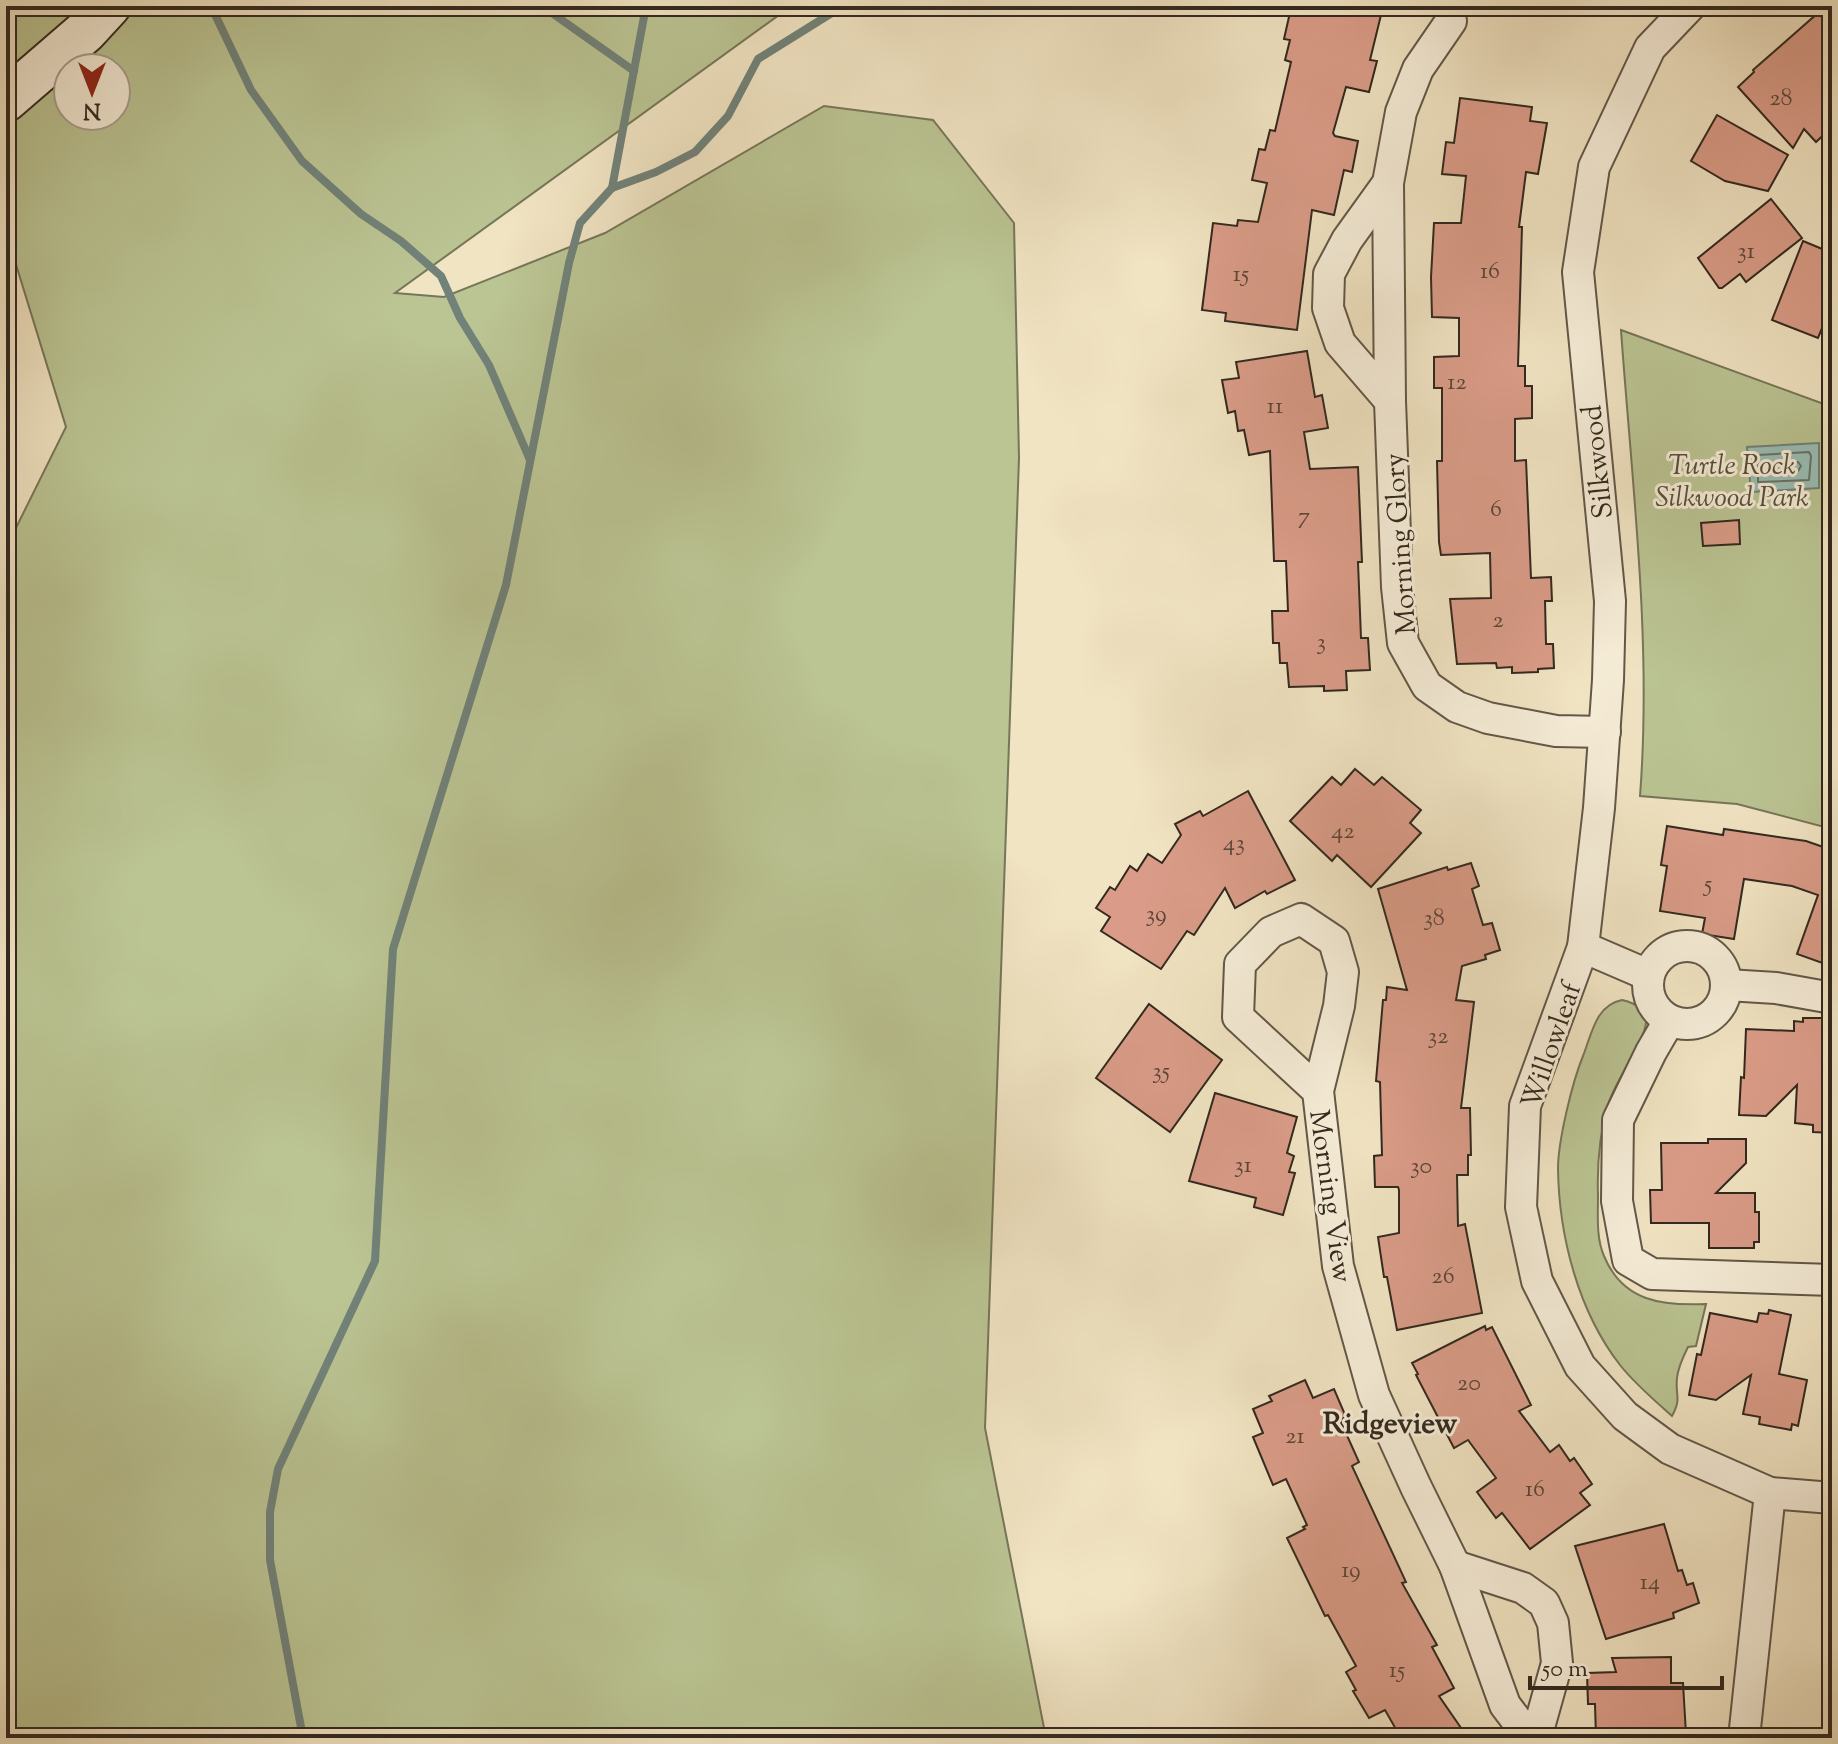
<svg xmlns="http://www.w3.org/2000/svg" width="1838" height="1744" font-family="'Sorts Mill Goudy',serif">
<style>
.green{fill:#bbc493;stroke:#767659;stroke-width:2;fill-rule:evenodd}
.water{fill:#9bbeb5;stroke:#718279;stroke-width:2}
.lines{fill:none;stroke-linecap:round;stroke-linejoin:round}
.shore{stroke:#66746a;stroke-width:2}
.stream{stroke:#718279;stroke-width:8}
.building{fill:#da9c88;stroke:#32291f;stroke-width:2}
.street-casing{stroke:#625848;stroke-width:34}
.secondary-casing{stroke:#32291f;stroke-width:46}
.street{stroke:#f6edd8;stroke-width:30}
.secondary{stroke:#f6edd8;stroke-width:42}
.labels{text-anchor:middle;stroke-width:6;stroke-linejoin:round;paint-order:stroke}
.number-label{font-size:24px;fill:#5c4639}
.street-label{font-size:28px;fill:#32291f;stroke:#f6edd8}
.park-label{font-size:28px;font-style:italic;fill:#54503c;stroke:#f6edd8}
.neighbourhood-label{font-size:30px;font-weight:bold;fill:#32291f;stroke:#f6edd8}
</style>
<rect width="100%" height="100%" fill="#f1e4c3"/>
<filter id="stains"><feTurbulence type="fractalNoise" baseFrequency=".0025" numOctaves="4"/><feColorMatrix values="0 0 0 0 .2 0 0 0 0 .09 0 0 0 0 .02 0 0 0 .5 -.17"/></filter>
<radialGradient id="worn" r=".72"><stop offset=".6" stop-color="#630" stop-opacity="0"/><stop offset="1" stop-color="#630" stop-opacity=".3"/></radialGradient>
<g class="green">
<path d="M 6,6 L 787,6 L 779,15 L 395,293 L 444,297 L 605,233 L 824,106 L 933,120 L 1014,223 L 1019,458 L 985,1428 L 1046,1738 L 6,1738 L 6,548 L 66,427 L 6,232 ZM 68,68 L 116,68 L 116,116 L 68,116 Z"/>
<path d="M 1621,330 L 1832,407 L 1832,829 L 1737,804 L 1640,796 C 1652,641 1632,485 1621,330 Z"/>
<path d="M 1622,1000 C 1636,1003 1650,1011 1645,1028 C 1639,1051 1616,1079 1608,1105 C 1599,1135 1597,1165 1598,1196 C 1598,1215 1596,1238 1604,1256 C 1623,1302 1663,1306 1706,1304 L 1696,1346 L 1688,1347 C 1683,1357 1678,1367 1677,1378 C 1675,1396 1682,1398 1672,1416 C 1654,1400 1635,1384 1620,1365 C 1578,1311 1559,1236 1558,1169 C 1558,1141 1572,1083 1583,1056 C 1592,1033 1596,1005 1622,1000 Z"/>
</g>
<path class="water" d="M 1819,443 L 1819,488 L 1751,492 L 1747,447 Z"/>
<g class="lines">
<g class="shore">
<path d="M 1809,452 L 1811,456 L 1809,480 L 1758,482 L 1758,455 Z"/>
<path d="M 1798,462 L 1801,466 L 1798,471 L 1771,473 L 1767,470 L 1770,464 Z"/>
</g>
<g class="stream">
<path d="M 211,6 L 251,90 L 302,161 L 361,214 L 401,241 L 441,276 L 460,318 L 489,365 L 530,460"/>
<path d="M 542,6 L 634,71"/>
<path d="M 612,188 L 646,6"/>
<path d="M 303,1738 L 270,1560 L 270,1512 L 278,1469 L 375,1261 L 393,949 L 506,585 L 569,263 L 580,223 L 612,188 L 656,172 L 695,152 L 728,116 L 758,59 L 843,6"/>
</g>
</g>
<g class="building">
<path d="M 1308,6 L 1343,6 L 1381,15 L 1370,60 L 1377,61 L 1369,92 L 1346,87 L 1333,133 L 1335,136 L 1358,141 L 1352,172 L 1344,170 L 1334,215 L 1312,210 L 1297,330 L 1225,321 L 1226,313 L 1202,310 L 1213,223 L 1237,226 L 1238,220 L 1258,222 L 1267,183 L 1252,180 L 1259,149 L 1265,150 L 1270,130 L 1275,131 L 1291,62 L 1285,60 L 1290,40 L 1284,39 L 1291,8 L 1306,12 Z"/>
<path d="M 1818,13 L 1832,28 L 1832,127 L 1816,142 L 1804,129 L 1793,148 L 1738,87 L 1754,72 L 1753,70 Z"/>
<path d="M 1460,98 L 1532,107 L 1530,121 L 1547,123 L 1538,174 L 1526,172 L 1519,227 L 1522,227 L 1518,366 L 1525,366 L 1525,386 L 1532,386 L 1532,418 L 1515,419 L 1515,461 L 1526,460 L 1531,578 L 1551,577 L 1552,601 L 1545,601 L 1546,644 L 1553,644 L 1554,668 L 1538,669 L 1538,672 L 1512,673 L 1512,667 L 1497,668 L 1496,663 L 1457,664 L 1450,599 L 1491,598 L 1490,553 L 1441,555 L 1439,542 L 1437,461 L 1442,461 L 1442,388 L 1434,388 L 1434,357 L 1459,356 L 1459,318 L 1432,317 L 1431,277 L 1434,223 L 1461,223 L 1466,176 L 1442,174 L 1446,142 L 1454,143 Z"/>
<path d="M 1717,115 L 1788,155 L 1768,191 L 1725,181 L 1691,161 Z"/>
<path d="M 1771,199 L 1802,238 L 1746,282 L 1740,274 L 1722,288 L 1719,288 L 1698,258 Z"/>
<path d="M 1803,241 L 1832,253 L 1832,304 L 1818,338 L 1772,320 Z"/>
<path d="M 1307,351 L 1315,397 L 1322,395 L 1328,428 L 1304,432 L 1310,469 L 1358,467 L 1362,562 L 1358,562 L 1361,638 L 1368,638 L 1370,670 L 1346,671 L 1347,690 L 1324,691 L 1324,686 L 1289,687 L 1287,663 L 1280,663 L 1279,643 L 1273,643 L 1272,611 L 1288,611 L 1286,561 L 1274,561 L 1270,451 L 1249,455 L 1244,430 L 1238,431 L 1235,411 L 1228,413 L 1222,380 L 1239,378 L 1236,362 Z"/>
<path d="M 1739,520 L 1740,544 L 1703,546 L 1701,523 Z"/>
<path d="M 1355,769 L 1374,785 L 1382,777 L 1421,810 L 1410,823 L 1421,833 L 1371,887 L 1337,855 L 1332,861 L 1290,821 L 1332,777 L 1341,785 Z"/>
<path d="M 1248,791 L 1295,880 L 1267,894 L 1265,891 L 1235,908 L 1225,888 L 1194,935 L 1187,931 L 1161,969 L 1101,931 L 1110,917 L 1096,908 L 1110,887 L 1115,890 L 1130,866 L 1137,871 L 1148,854 L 1162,863 L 1181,835 L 1175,824 L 1200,811 L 1203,816 Z"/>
<path d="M 1667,826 L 1723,835 L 1724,829 L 1806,841 L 1832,850 L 1832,953 L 1828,965 L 1797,954 L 1818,895 L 1792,886 L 1744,879 L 1734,939 L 1702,934 L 1705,918 L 1660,911 L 1667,866 L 1661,865 Z"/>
<path d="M 1471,863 L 1479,886 L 1472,889 L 1483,925 L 1492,923 L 1500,950 L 1485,955 L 1486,959 L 1462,966 L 1456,1000 L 1474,1002 L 1461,1108 L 1470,1108 L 1471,1155 L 1468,1155 L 1468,1175 L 1457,1175 L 1458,1226 L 1465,1224 L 1482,1313 L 1397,1330 L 1387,1277 L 1384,1277 L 1378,1237 L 1399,1233 L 1399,1190 L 1398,1187 L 1375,1187 L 1374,1156 L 1382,1155 L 1380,1082 L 1376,1081 L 1383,1000 L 1386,1000 L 1387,987 L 1407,990 L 1378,889 L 1447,867 L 1448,870 Z"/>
<path d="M 1149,1004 L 1222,1060 L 1170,1132 L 1096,1078 Z"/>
<path d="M 1803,1018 L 1828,1018 L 1826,1079 L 1832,1079 L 1832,1133 L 1813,1132 L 1813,1125 L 1795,1123 L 1797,1085 L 1766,1116 L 1739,1115 L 1741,1077 L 1744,1078 L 1746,1029 L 1794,1031 L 1794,1021 L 1803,1022 Z"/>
<path d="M 1215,1093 L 1297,1117 L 1287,1153 L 1294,1156 L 1289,1172 L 1295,1173 L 1283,1215 L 1254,1207 L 1256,1198 L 1189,1181 Z"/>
<path d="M 1708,1139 L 1746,1139 L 1746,1163 L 1716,1193 L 1755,1193 L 1755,1212 L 1759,1212 L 1759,1242 L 1754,1242 L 1754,1248 L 1709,1248 L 1709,1223 L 1651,1223 L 1650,1190 L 1662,1190 L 1661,1143 L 1708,1143 Z"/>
<path d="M 1769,1310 L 1791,1315 L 1779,1374 L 1807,1380 L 1798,1426 L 1792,1424 L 1791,1430 L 1759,1424 L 1760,1417 L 1743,1414 L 1751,1375 L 1716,1400 L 1689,1395 L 1697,1354 L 1701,1355 L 1710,1313 L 1757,1322 L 1759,1313 L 1768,1314 Z"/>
<path d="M 1485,1326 L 1486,1330 L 1492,1327 L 1531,1405 L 1519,1411 L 1550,1452 L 1559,1445 L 1570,1461 L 1574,1458 L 1592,1484 L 1580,1493 L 1590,1505 L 1530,1549 L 1502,1513 L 1496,1518 L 1477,1492 L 1496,1478 L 1468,1440 L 1454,1448 L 1416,1375 L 1418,1374 L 1412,1363 Z"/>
<path d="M 1305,1380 L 1313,1398 L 1334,1389 L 1346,1417 L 1340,1420 L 1359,1462 L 1352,1466 L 1406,1582 L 1402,1583 L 1437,1645 L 1432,1647 L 1454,1688 L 1439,1696 L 1468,1738 L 1401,1738 L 1385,1710 L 1369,1718 L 1353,1691 L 1356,1690 L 1346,1672 L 1356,1666 L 1328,1615 L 1325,1616 L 1287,1538 L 1305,1529 L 1303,1527 L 1307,1525 L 1286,1479 L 1273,1485 L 1253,1437 L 1263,1433 L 1253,1409 L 1272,1401 L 1269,1396 Z"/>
<path d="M 1664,1524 L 1678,1571 L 1682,1570 L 1687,1585 L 1693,1583 L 1699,1603 L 1673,1613 L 1674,1618 L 1606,1639 L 1575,1546 Z"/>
<path d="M 1671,1657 L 1671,1683 L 1683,1683 L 1686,1734 L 1670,1734 L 1670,1738 L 1596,1738 L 1595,1704 L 1588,1704 L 1587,1673 L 1616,1672 L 1612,1658 Z"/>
</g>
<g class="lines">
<g class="street-casing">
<g id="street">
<path d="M 1690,6 L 1650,48 L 1594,167 L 1578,272 L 1610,601 L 1608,680 L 1599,808 L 1583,947 L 1525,1106 L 1521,1207 L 1537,1281 L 1580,1366 L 1625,1416 L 1670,1449 L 1770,1493 L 1832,1498"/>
<path d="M 1451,21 L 1418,69 L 1401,112 L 1388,183 L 1390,401 L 1397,587 L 1403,643 L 1427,686 L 1457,707 L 1488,718 L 1556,731 L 1605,732"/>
<path d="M 1388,183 L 1347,240 L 1329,274 L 1328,308 L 1340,343 L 1390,401"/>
<circle cx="1687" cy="985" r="39"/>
<path d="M 1583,947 L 1648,975"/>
<path d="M 1727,985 L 1776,988 L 1832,998"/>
<path d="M 1669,1021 L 1651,1052 L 1618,1120 L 1617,1201 L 1628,1260 L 1652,1274 L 1832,1280"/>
<path d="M 1318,1091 L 1238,1017 L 1240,964 L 1271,932 L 1301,919 L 1334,941 L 1343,972 L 1339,1006 L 1318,1091 L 1338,1266 L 1374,1395 L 1416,1487 L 1455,1566 L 1505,1705 L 1530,1738"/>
<path d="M 1455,1566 L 1523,1588 L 1544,1603 L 1553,1623 L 1557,1663 L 1536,1738"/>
<path d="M 1744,1738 L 1770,1493"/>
</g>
</g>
<g class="secondary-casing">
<path id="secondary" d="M 6,100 L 86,31 L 109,6"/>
</g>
<use href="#street" class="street"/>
<use href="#secondary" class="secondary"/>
</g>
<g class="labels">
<g class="number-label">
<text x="1781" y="105">28</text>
<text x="1746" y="258">31</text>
<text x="1490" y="278">16</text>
<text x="1241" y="281">15</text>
<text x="1457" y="389">12</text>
<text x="1275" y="413">11</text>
<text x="1496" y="516">6</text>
<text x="1304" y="523">7</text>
<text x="1498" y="627">2</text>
<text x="1321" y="649">3</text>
<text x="1343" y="838">42</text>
<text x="1234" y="850">43</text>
<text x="1708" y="891">5</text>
<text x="1156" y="921">39</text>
<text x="1434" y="925">38</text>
<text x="1438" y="1043">32</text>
<text x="1161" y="1078">35</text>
<text x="1243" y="1172">31</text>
<text x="1421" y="1173">30</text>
<text x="1443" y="1283">26</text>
<text x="1469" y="1390">20</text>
<text x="1295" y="1443">21</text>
<text x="1535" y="1496">16</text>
<text x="1351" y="1577">19</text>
<text x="1650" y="1589">14</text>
<text x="1397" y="1677">15</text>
</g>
<g class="street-label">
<text transform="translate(1596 462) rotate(-96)" y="10">Silkwood</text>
<text transform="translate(1399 544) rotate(-94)" y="10">Morning Glory</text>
<text transform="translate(1550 1045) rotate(-71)" y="10">Willowleaf</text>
<text transform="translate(1332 1196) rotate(82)" y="10">Morning View</text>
</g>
<g class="park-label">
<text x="1732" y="474">Turtle Rock<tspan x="1732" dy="32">Silkwood Park</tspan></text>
</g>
<g class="neighbourhood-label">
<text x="1390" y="1433">Ridgeview</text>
</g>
</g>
<rect width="1838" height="1744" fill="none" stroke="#f1e4c3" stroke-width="32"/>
<rect x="8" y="8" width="1822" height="1728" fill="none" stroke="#32291f" stroke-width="4"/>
<rect x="16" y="16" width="1806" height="1712" fill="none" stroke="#32291f" stroke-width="2"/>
<g transform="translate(92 92) rotate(180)"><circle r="38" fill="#f6edd8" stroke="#a89f8e" stroke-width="2"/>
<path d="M0-6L14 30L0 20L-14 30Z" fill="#8f2418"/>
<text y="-12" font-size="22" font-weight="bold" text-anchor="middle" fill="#32291f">N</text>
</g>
<path d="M1530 1676v12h192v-12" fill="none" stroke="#32291f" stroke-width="4"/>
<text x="1542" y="1676" font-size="24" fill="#32291f" stroke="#f6edd8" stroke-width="6" paint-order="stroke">50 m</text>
<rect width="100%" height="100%" filter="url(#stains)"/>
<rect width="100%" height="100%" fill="url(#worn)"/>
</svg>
